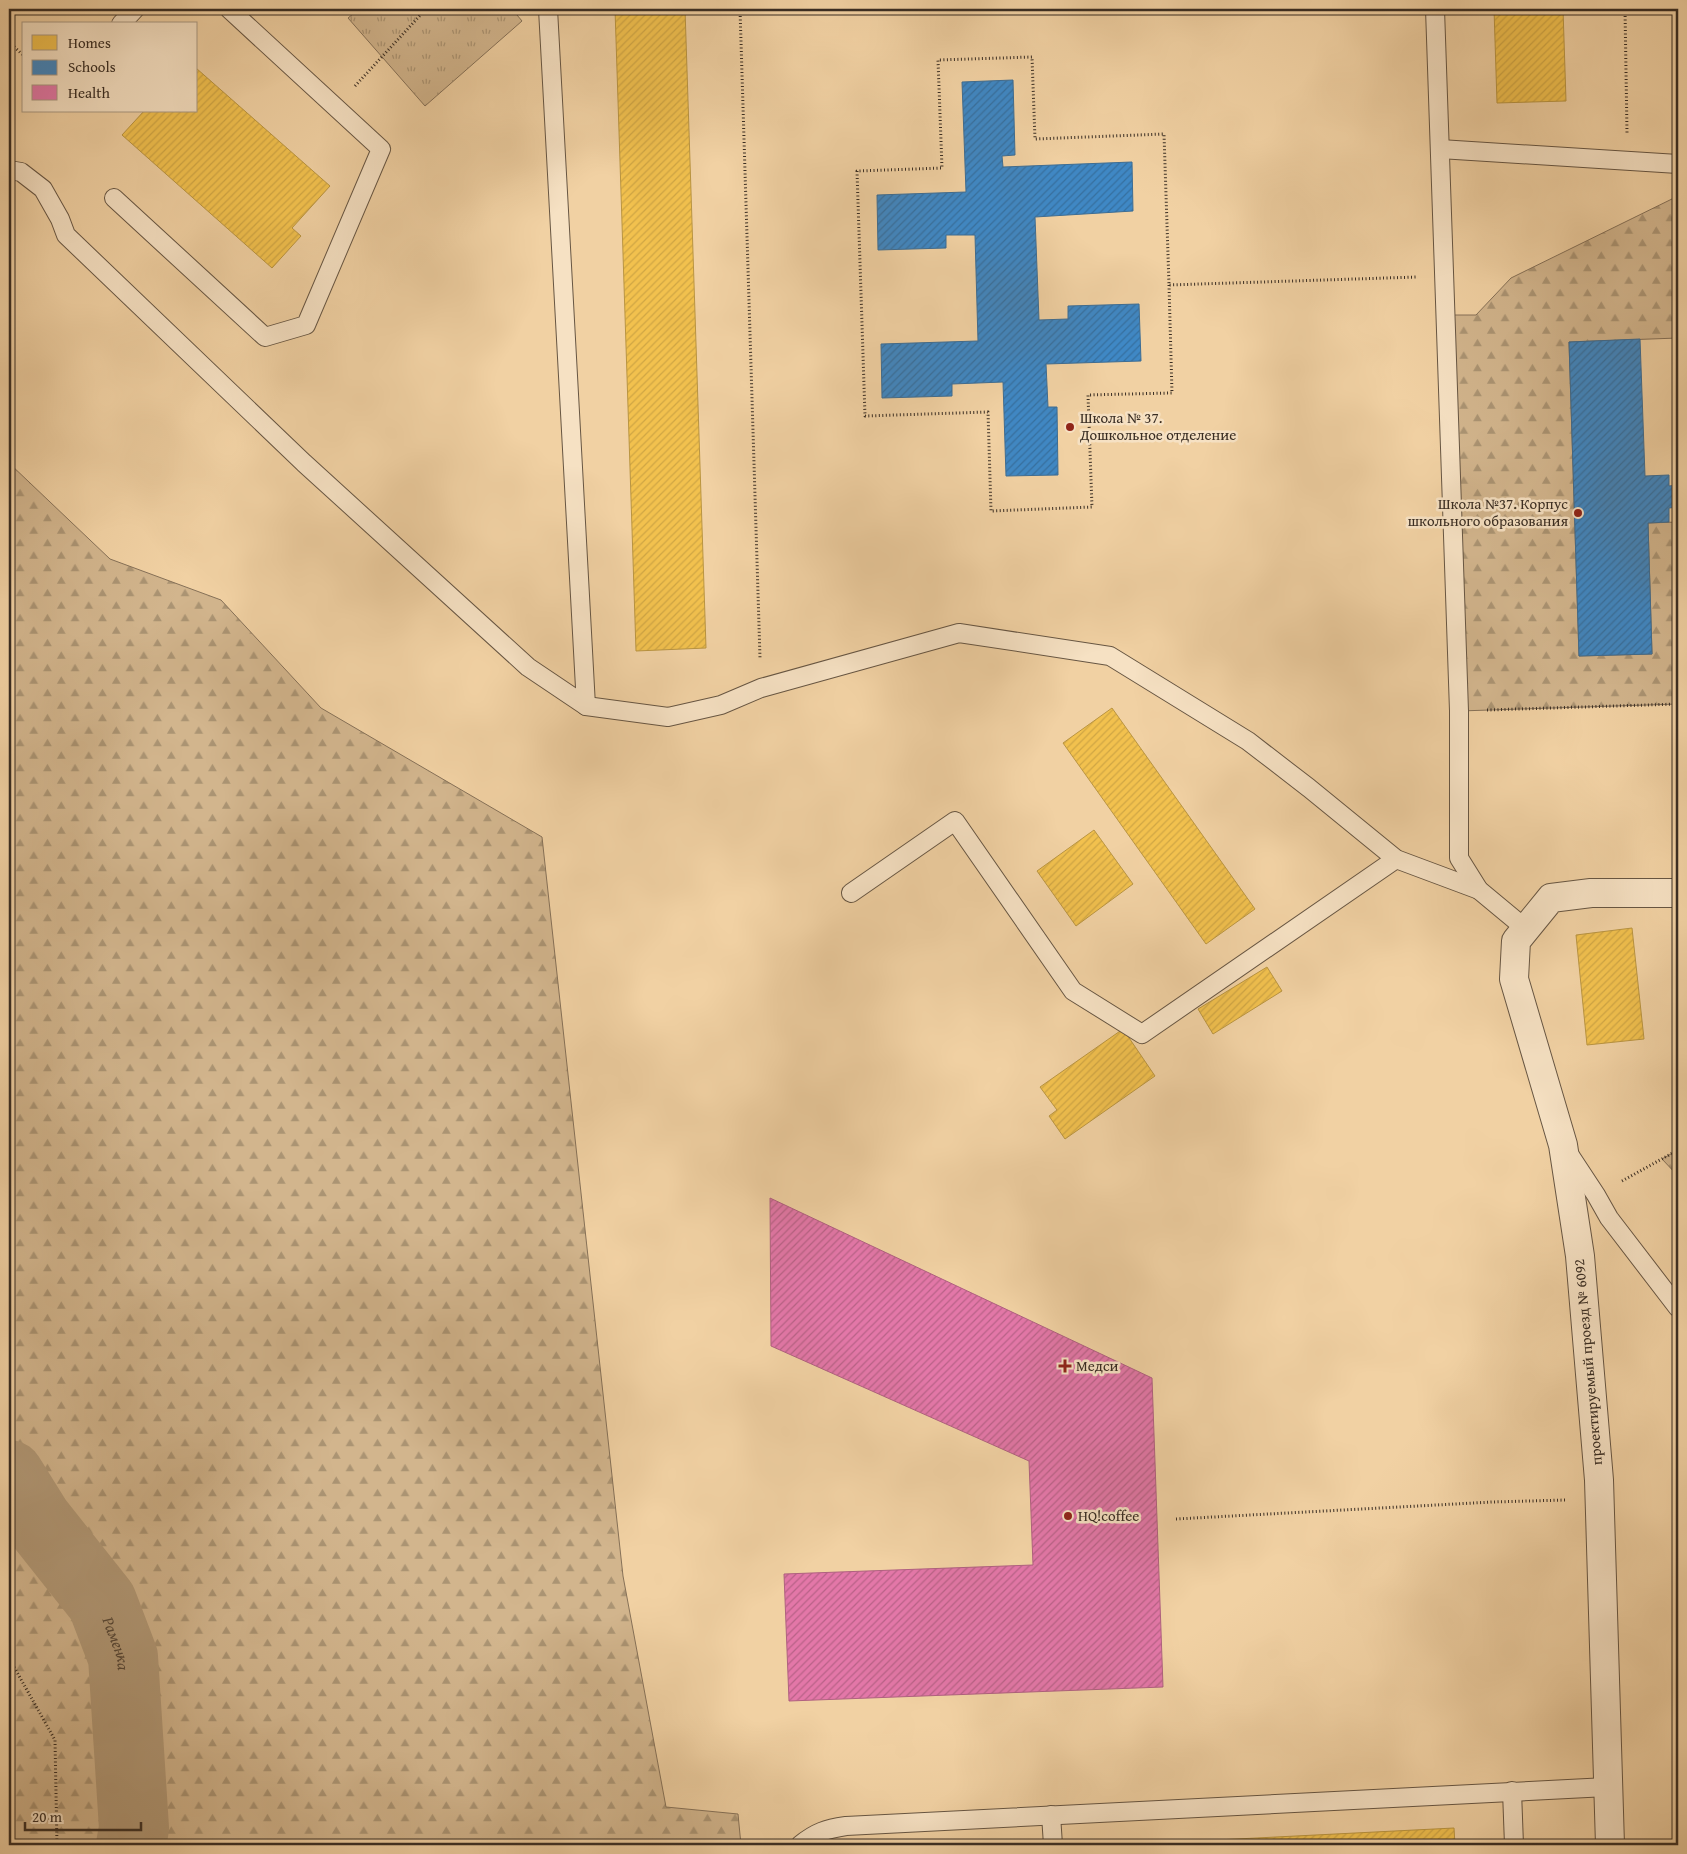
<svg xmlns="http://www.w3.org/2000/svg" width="1687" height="1854" font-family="'Gentium Book Plus',serif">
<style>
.forest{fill:url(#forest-firs);stroke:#867158}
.park{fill:url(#park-tufts);stroke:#867158}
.homes{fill:url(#homes-hatch);stroke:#ba9541}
.schools{fill:url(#schools-hatch);stroke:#3d6d94}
.health{fill:url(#health-hatch);stroke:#b06180}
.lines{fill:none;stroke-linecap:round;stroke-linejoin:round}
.river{stroke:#b29977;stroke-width:70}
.lane-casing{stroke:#675643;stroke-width:20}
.street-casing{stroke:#675643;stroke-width:30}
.path{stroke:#392d23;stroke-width:3;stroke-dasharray:1 2.5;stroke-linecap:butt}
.lane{stroke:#f6e1c3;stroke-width:18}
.street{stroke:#f6e1c3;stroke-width:28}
.poi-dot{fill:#8f2418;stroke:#f6e1c3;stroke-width:2}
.labels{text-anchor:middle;stroke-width:5;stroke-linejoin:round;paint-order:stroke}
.poi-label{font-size:15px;fill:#392d23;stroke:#f6e1c3;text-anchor:start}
.street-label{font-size:15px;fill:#392d23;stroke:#f6e1c3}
.water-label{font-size:16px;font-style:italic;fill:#574838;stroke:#f6e1c3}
</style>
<defs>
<pattern id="forest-firs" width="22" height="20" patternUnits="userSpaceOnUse" patternTransform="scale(1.25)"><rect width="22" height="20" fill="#d2b58d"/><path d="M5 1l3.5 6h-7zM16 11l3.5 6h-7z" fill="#ab9473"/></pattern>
<pattern id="park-tufts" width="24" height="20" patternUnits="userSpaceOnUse" patternTransform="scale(1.25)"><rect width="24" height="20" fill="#d2b58d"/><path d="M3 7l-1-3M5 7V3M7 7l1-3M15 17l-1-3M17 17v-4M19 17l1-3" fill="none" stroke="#ab9473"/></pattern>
<pattern id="homes-hatch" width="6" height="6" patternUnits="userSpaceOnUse" patternTransform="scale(1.25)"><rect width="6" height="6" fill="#f2c14e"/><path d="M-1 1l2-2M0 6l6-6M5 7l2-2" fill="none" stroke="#d0a644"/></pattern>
<pattern id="schools-hatch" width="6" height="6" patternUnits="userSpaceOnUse" patternTransform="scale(1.25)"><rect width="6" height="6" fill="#3f88c5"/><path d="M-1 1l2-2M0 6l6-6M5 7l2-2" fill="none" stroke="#3670a0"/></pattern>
<pattern id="health-hatch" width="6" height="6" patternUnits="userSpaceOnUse" patternTransform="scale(1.25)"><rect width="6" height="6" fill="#e377a8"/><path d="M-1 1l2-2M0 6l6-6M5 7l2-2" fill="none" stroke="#b96288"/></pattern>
</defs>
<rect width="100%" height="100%" fill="#f1d1a3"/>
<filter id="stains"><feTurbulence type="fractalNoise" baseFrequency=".004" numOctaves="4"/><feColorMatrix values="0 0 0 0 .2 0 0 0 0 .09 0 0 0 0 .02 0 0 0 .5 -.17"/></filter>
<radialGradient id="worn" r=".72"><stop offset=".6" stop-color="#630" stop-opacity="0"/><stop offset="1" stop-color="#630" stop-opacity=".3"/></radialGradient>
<g class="forest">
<path d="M 1678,196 L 1678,338 L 1569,342 L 1579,656 L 1652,654 L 1648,523 L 1678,522 L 1678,704 L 1459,711 L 1446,315 L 1476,315 L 1511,278 Z"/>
<path d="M 9,463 L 110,559 L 221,600 L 321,708 L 542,837 L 623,1576 L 666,1807 L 738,1814 L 741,1845 L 9,1845 Z"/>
<path d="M 1678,1150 L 1678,1176 L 1662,1159 Z"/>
</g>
<path class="park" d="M 359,9 L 512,9 L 522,21 L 425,106 L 348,18 Z"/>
<g class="homes">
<path d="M 615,9 L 685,9 L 706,648 L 636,651 Z"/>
<path d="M 1494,9 L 1563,9 L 1566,101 L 1497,103 Z"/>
<path d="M 196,68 L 330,186 L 292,228 L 301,236 L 272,268 L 122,135 L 144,111 L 196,111 Z"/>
<path d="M 1112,708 L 1255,909 L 1206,944 L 1063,743 Z"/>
<path d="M 1094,830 L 1133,884 L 1076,926 L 1037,871 Z"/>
<path d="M 1632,928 L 1644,1039 L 1587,1045 L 1576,935 Z"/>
<path d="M 1267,967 L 1282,991 L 1213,1034 L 1198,1009 Z"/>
<path d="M 1123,1029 L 1155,1076 L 1065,1139 L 1049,1116 L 1057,1110 L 1040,1087 Z"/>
<path d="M 1454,1828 L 1455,1845 L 1118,1845 Z"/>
</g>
<g class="schools">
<path d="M 1669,9 L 1678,9 L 1678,15 L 1669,14 Z"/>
<path d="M 1013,80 L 1015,155 L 1002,156 L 1003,167 L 1132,162 L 1133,211 L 1035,217 L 1039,320 L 1068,319 L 1068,306 L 1139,304 L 1141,361 L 1046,364 L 1048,407 L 1057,407 L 1058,475 L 1006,476 L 1003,382 L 952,384 L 952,396 L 882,398 L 881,344 L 978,341 L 975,235 L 946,235 L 946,248 L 878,250 L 877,195 L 966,192 L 962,82 Z"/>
<path d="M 1640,339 L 1645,476 L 1669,475 L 1669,486 L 1678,485 L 1678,507 L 1669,508 L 1669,522 L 1648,523 L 1652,654 L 1579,656 L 1569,342 Z"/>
</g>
<path class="health" d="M 770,1198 L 1152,1378 L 1163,1687 L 789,1701 L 784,1574 L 1033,1565 L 1029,1461 L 771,1346 Z"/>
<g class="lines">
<path class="river" id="s1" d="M 9,1475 L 37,1520 L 102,1602 L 123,1657 L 134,1828 L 131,1845"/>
<g class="lane-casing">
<g id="lane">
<path d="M 548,9 L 586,706"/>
<path d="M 1435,9 L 1459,711 L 1459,858 L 1479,890 L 1526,929"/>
<path d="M 121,24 L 135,9"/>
<path d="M 1440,149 L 1678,164"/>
<path d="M 9,170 L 21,172 L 43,189 L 60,219 L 66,235 L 304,463 L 528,667 L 586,706 L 668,717 L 721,705 L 761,688 L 959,633 L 1110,656 L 1248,741 L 1309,788 L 1396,859 L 1479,890"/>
<path d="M 114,198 L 265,337 L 306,325 L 381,149 L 229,9"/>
<path d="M 851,893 L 955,821 L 1073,991 L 1142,1034 L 1396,859"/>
<path d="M 1569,1154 L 1596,1195 L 1609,1218 L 1678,1308"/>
<path d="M 1512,1791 L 1514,1845"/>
<path d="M 1051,1815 L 1053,1845"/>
<path d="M 800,1845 C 816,1832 826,1829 846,1826 L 1607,1787"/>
</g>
</g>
<g class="street-casing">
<path id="street" d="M 1610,1845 L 1599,1480 L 1580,1256 L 1563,1145 L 1514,979 L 1516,941 L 1551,898 L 1591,893 L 1678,893"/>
</g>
<g class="path">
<path d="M 740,9 L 760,658"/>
<path d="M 1625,9 L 1627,133"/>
<path d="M 9,42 L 24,56"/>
<path d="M 355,86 L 426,9"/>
<path d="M 1169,285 L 1172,393 L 1088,395 L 1092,507 L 991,511 L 988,412 L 865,416 L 857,171 L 942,168 L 938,60 L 1032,57 L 1035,139 L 1164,134 L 1169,285 L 1417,277"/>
<path d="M 1487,710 L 1678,704"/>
<path d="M 1622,1181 L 1678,1150"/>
<path d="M 1176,1519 L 1492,1502 L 1566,1500"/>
<path d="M 9,1658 L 55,1740 L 57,1845"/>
</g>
<use href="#lane" class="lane"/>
<use href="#street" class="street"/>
</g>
<g class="poi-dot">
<circle cx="1070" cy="427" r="5"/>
<circle cx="1578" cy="513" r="5"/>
<path d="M1062.5 1358.5h5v5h5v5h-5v5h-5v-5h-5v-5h5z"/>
<circle cx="1068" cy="1516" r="5"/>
</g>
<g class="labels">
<g class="poi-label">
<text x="1080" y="423">Школа № 37.<tspan x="1080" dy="17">Дошкольное отделение</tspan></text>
<text x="1568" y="509" text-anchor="end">Школа №37. Корпус<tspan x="1568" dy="17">школьного образования</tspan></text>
<text x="1076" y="1371">Медси</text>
<text x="1078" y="1521">HQ!coffee</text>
</g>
<g class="street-label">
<text transform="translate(1588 1362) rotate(-95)" y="5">проектируемый проезд № 6092</text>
</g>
<g class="water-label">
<text dy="6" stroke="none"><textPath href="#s1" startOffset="202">Раменка</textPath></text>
</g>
</g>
<rect width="1687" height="1854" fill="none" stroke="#f1d1a3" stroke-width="30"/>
<rect x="10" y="10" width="1667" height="1834" fill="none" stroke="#392d23" stroke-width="2.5"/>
<rect x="15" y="15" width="1657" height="1824" fill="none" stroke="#392d23"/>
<rect x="22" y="22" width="175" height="90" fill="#f6e1c3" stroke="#aa9983"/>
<rect x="32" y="35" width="25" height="15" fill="#f2c14e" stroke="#aa9983"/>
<text x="68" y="48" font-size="15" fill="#392d23">Homes</text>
<rect x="32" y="60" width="25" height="15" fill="#3f88c5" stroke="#aa9983"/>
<text x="68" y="72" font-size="15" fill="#392d23">Schools</text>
<rect x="32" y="85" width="25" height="15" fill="#e377a8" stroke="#aa9983"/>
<text x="68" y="98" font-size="15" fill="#392d23">Health</text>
<path d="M25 1822v8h116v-8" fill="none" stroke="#392d23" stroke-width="2.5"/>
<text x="32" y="1822" font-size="15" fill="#392d23" stroke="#f6e1c3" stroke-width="4" paint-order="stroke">20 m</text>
<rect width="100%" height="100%" filter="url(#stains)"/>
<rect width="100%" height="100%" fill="url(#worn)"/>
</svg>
